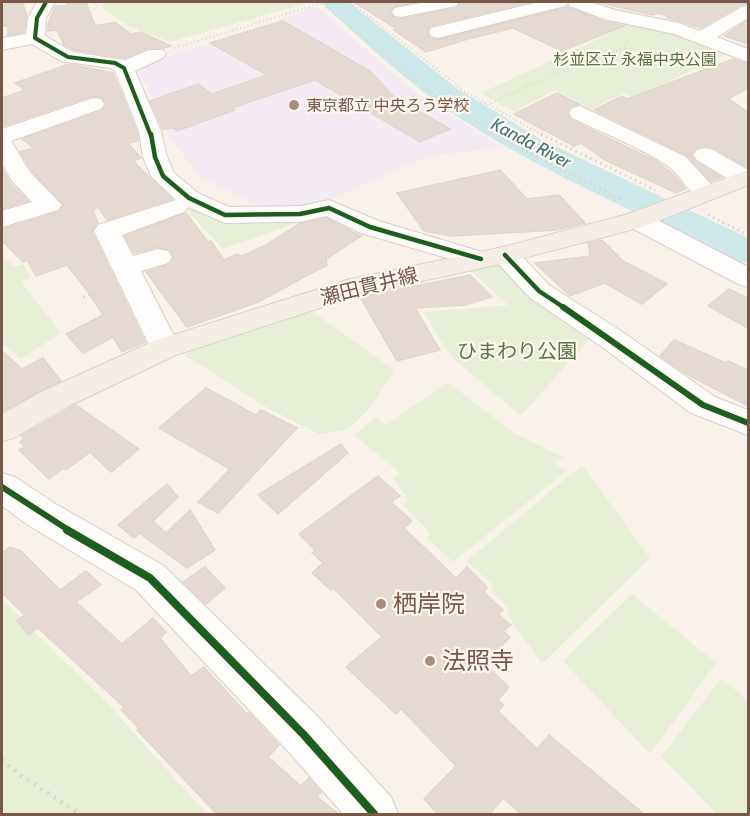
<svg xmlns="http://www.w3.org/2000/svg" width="750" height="816" font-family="Cabin,'Noto Sans JP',sans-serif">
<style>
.education{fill:#f4eaf3}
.green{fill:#e6efd6}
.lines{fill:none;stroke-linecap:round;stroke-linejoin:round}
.river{fill:#cde8e9;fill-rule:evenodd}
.building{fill:#e5dad3;stroke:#e1d5cd;stroke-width:1.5}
.minor-casing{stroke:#d6cec8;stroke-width:2}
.major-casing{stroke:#dacfc9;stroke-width:2}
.path-far2{stroke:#dbd1cd;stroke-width:2;stroke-dasharray:1 3;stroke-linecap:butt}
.path-far1{stroke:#dbd1cd;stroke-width:3;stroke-dasharray:1.5 4;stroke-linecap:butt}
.path{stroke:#dbd1cd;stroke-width:4.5;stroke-dasharray:2 6;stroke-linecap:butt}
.minor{fill:#fefdfc;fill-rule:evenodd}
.major{fill:#f3ede6;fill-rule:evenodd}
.cycleway-far3-casing{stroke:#fff7ed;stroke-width:6}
.cycleway-far2-casing{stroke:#fff7ed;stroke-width:8}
.cycleway-far1-casing{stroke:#fff7ed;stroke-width:10}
.cycleway-casing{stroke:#fff7ed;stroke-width:11}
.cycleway-far3{stroke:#1b5e20;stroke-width:4}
.cycleway-far2{stroke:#1b5e20;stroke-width:4.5}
.cycleway-far1{stroke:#1b5e20;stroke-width:6}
.cycleway{stroke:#1b5e20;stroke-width:8}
.poi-dot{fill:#a58d82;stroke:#fff7ed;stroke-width:2}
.labels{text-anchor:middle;stroke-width:4.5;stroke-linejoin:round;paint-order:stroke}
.far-park-label{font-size:16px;fill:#53783e;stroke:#fff7ed}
.far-poi-label{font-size:16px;fill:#785749;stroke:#fff7ed;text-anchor:start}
.far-water-label{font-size:18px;font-style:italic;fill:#3c777e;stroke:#fff7ed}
.street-label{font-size:20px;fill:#785749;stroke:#fff7ed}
.park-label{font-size:20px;fill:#53783e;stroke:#fff7ed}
.near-poi-label{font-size:24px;fill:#785749;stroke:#fff7ed;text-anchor:start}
</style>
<rect width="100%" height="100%" fill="#f8f2eb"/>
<path class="education" d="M 317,7 L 416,93 L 502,147 L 429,156 L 327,201 L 285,210 L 260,207 L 200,177 L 171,139 L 157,116 L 148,87 L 135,68 Z"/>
<g class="green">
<path d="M 105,2 L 310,2 L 170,42 L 129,26 L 101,8 Z"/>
<path d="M 609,19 L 673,31 L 729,53 L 633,98 L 624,93 L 592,109 L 555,90 L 514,112 L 481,93 L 609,34 L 595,27 Z"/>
<path d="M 180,203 L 299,222 L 223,249 Z"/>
<path d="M 4,257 L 14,267 L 23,264 L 31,278 L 21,282 L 61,333 L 21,359 L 2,343 L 2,258 Z"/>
<path d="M 497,265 L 534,294 L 593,335 L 521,416 L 454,359 L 441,342 L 424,312 L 508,305 L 470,270 Z"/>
<path d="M 312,311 L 394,370 L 370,408 L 347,430 L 319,434 L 264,406 L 185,355 L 201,346 Z"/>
<path d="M 448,382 L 514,433 L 563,457 L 555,463 L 566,471 L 453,562 L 427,538 L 430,533 L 403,505 L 408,500 L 393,478 L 400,473 L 354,435 L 376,417 L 386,425 Z"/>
<path d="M 582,465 L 650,558 L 542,664 L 507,614 L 510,610 L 491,592 L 494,587 L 467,561 Z"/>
<path d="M 632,594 L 716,663 L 650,754 L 563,661 Z"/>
<path d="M 2,600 L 105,701 L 207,814 L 2,814 Z"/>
<path d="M 721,679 L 741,694 L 748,705 L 748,814 L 717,814 L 661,757 Z"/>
</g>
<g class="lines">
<path class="river" d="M 323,2 L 349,2 L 455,87 L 542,140 L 748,238 L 748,263 L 734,260 C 640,213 540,172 452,113 C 407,82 366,44 326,7 Z"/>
</g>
<g class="building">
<path d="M 7,2 L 22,2 L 27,15 L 24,32 L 8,35 L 8,26 L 3,26 L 3,5 Z"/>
<path d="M 67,2 L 86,2 L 95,26 L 115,22 L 131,34 L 141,32 L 171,46 L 164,48 L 148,48 L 125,58 L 74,50 L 64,45 L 57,30 L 48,31 L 48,24 L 55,6 L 67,6 Z"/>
<path d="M 354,2 L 417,2 L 393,7 L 390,13 L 395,18 L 401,19 L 456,8 L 461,2 L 531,2 L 430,26 L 427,33 L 430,38 L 437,40 L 568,7 L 603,21 L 624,26 L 562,51 L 513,28 L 468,39 L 426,52 L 394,30 L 397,29 Z"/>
<path d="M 597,2 L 748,2 L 748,4 L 741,5 L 701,28 L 668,18 L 667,16 L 658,13 L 652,15 Z"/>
<path d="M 748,20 L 748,44 L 724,36 Z"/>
<path d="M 283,21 L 370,71 L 394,97 L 450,129 L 420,142 L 315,80 L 232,108 L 235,110 L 177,131 L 173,128 L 163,129 L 150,101 L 198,84 L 212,94 L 267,75 L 210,43 Z"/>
<path d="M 733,59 L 748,64 L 748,88 L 728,99 L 748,112 L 748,168 L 714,148 L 706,146 L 696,148 L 691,155 L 695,161 L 721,177 L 711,181 L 687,155 L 594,110 L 622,96 L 627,99 Z"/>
<path d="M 69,64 L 113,73 L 137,132 L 138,141 L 128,143 L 141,158 L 133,161 L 172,199 L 107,220 L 98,207 L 93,210 L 98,223 L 92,232 L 145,342 L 122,352 L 113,337 L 83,353 L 66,334 L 103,315 L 89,293 L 67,265 L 36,276 L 27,260 L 23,262 L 2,241 L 2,229 L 59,212 L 64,205 L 32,171 L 20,152 L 34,148 L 22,139 L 102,111 L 106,105 L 103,98 L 92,96 L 4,126 L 2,124 L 2,98 L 25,90 L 15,83 Z"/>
<path d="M 557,93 L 579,104 L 571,106 L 567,112 L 571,120 L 656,161 L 672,173 L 686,189 L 676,193 L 605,160 L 581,143 L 574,146 L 514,114 Z"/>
<path d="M 2,168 L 10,183 L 28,201 L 2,209 Z"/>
<path d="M 500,170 L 527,199 L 559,195 L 585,223 L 557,230 L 452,236 L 424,231 L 397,193 Z"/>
<path d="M 186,213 L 208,242 L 211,241 L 224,260 L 237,254 L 242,256 L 266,245 L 299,224 L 326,218 L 361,236 L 326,259 L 327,265 L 308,275 L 256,303 L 187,327 L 146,272 L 170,264 L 174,258 L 170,250 L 157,247 L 134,253 L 125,236 Z"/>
<path d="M 602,240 L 623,261 L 667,284 L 642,304 L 605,283 L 570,296 L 535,263 L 590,256 L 588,243 Z"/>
<path d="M 470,275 L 492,297 L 465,305 L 415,308 L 440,350 L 397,361 L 360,297 Z"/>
<path d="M 729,289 L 748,298 L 748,328 L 708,306 Z"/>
<path d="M 674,340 L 726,363 L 728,361 L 748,370 L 748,406 L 688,375 L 660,356 Z"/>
<path d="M 2,351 L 22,369 L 43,358 L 61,381 L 3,411 Z"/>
<path d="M 206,388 L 256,415 L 261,410 L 297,428 L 218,513 L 198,502 L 230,469 L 159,428 Z"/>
<path d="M 76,405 L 139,449 L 111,472 L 90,452 L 67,469 L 62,469 L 49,479 L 19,450 L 24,447 L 20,442 L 24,439 L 21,436 Z"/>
<path d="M 341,444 L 348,453 L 278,514 L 258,495 Z"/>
<path d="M 378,476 L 400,496 L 391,502 L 412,521 L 404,528 L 456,578 L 467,567 L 487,587 L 484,592 L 503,610 L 498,614 L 511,625 L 503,631 L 510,637 L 485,664 L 509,687 L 498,700 L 504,705 L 498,711 L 537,749 L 549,735 L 644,814 L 521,814 L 503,798 L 490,814 L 438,814 L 424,799 L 456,766 L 401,709 L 396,714 L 346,667 L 382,637 L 333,588 L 331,590 L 312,573 L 323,563 L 312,553 L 315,550 L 299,534 Z"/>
<path d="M 167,484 L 178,497 L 153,521 L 166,533 L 190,510 L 215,550 L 187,568 L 139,533 L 134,538 L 118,525 Z"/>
<path d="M 10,547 L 21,551 L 60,590 L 86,571 L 101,585 L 76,602 L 122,644 L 153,618 L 166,632 L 160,638 L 191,676 L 204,667 L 247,714 L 249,713 L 279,745 L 268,757 L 301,786 L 309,778 L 321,792 L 317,797 L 339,814 L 217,814 L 137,730 L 139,728 L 121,710 L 124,707 L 38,628 L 28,635 L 17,620 L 25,615 L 2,593 L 2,553 Z"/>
<path d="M 205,567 L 225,588 L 206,604 L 183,582 Z"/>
</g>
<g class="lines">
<g class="minor-casing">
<g id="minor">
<path d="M 37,2 L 55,2 L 46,18 L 45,36 L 73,52 L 125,60 L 149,50 L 163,50 L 166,54 L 163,58 L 135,71 L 161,131 L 167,157 L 174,173 L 198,193 L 229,207 L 300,206 L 329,200 L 379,221 L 492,255 L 495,249 L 505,247 L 515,249 L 549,285 L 624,333 L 715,397 L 748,410 L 748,435 L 691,413 L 602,347 L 529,297 L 494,259 L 491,265 L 481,267 L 471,265 L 361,233 L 326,216 L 300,222 L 225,223 L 188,207 L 184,212 L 122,235 L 133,256 L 158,249 L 168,251 L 172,257 L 168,263 L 141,271 L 180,348 L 176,355 L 165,358 L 154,355 L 94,231 L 98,225 L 176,200 L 151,176 L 143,157 L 139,131 L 115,71 L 110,68 L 61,61 L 32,44 L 2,50 L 2,38 L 26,34 L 28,18 Z"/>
<path d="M 426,2 L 459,2 L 456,6 L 401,17 L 395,16 L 392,12 L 395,8 Z"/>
<path d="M 539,2 L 591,2 L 615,10 L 679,23 L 700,31 L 742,7 L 748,6 L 748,18 L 717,37 L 748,49 L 748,62 L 674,34 L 604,19 L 570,6 L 568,3 L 565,6 L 438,38 L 431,36 L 429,32 L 431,28 Z"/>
<path d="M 93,98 L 101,99 L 104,104 L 101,109 L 11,141 L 30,172 L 62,205 L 58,210 L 2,227 L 2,211 L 32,202 L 12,181 L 2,164 L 2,129 Z"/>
<path d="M 580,106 L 686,157 L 718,192 L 715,197 C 690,203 685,178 668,166 C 640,147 603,133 572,118 L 569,113 L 572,108 Z"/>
<path d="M 705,148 L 713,150 L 748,170 L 748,184 L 735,183 L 697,160 L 693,155 L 697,150 Z"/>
<path d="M 637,212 L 646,214 L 748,267 L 748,287 L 738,284 L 628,226 L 624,220 L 628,214 Z"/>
<path d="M 2,473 L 15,477 L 54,503 L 164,566 L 320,719 L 391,797 L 398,814 L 343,814 L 288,751 L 136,590 L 28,525 L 2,506 Z"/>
</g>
</g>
<g class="major-casing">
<path id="major" d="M 748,170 L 748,185 L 646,226 L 505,263 L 363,294 L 176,355 L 65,408 L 14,438 L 2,441 L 2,414 L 41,392 L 154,341 L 347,280 L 503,247 L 628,214 Z"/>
</g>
<g class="path-far2">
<path d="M 99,2 L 90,15 C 98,31 112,38 128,44"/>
<path d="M 320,2 L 426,89 L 500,136"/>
<path d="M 351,2 L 463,90 L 544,136"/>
<path d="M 573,30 L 583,25"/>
<path d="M 94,41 L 110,37"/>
<path d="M 175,48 L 322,3"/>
<path d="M 487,105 L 545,78 L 624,48 L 630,38"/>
</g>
<g class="path-far1">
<path d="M 498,134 L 520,148 L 623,201"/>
<path d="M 541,134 L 655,190"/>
<path d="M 708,215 L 748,235"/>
<path d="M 83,297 L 108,287"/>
</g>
<path class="path" d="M 2,760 L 20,775 L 80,814"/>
<use href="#minor" class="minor"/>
<use href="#major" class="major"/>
<g class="cycleway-far3-casing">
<path id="cycleway-far3" d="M 46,2 L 37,18 L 35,38 L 68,57 L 115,63 L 124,68 L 151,136"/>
</g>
<g class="cycleway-far2-casing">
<g id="cycleway-far2">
<path d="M 151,134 L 155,157 L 163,176 L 189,198 L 225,215 L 300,214 L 329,208 L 370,227 L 481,259"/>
<path d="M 505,255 L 539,291 L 566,309"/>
</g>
</g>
<g class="cycleway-far1-casing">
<g id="cycleway-far1">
<path d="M 563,307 L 703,405 L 748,423"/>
<path d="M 2,487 L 70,531"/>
</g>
</g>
<g class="cycleway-casing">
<path id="cycleway" d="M 67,530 L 150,578 L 304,735 L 374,814"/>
</g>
<use href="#cycleway-far3" class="cycleway-far3"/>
<use href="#cycleway-far2" class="cycleway-far2"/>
<use href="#cycleway-far1" class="cycleway-far1"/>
<use href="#cycleway" class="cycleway"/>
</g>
<g class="poi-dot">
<circle cx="294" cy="105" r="6"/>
<circle cx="381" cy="604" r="6"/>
<circle cx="430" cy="661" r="6"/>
</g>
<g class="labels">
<g class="far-park-label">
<text x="635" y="65">杉並区立 永福中央公園</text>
</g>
<g class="far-poi-label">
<text x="306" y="111">東京都立 中央ろう学校</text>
</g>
<g class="far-water-label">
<text transform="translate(531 143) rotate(28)" y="6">Kanda River</text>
</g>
<g class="street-label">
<text transform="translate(369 286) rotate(-14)" y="7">瀬田貫井線</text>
</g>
<g class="park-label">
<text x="517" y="358">ひまわり公園</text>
</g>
<g class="near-poi-label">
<text x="393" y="612">栖岸院</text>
<text x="442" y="669">法照寺</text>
</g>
</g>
<rect width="750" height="816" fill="none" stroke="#785749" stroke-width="6"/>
</svg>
